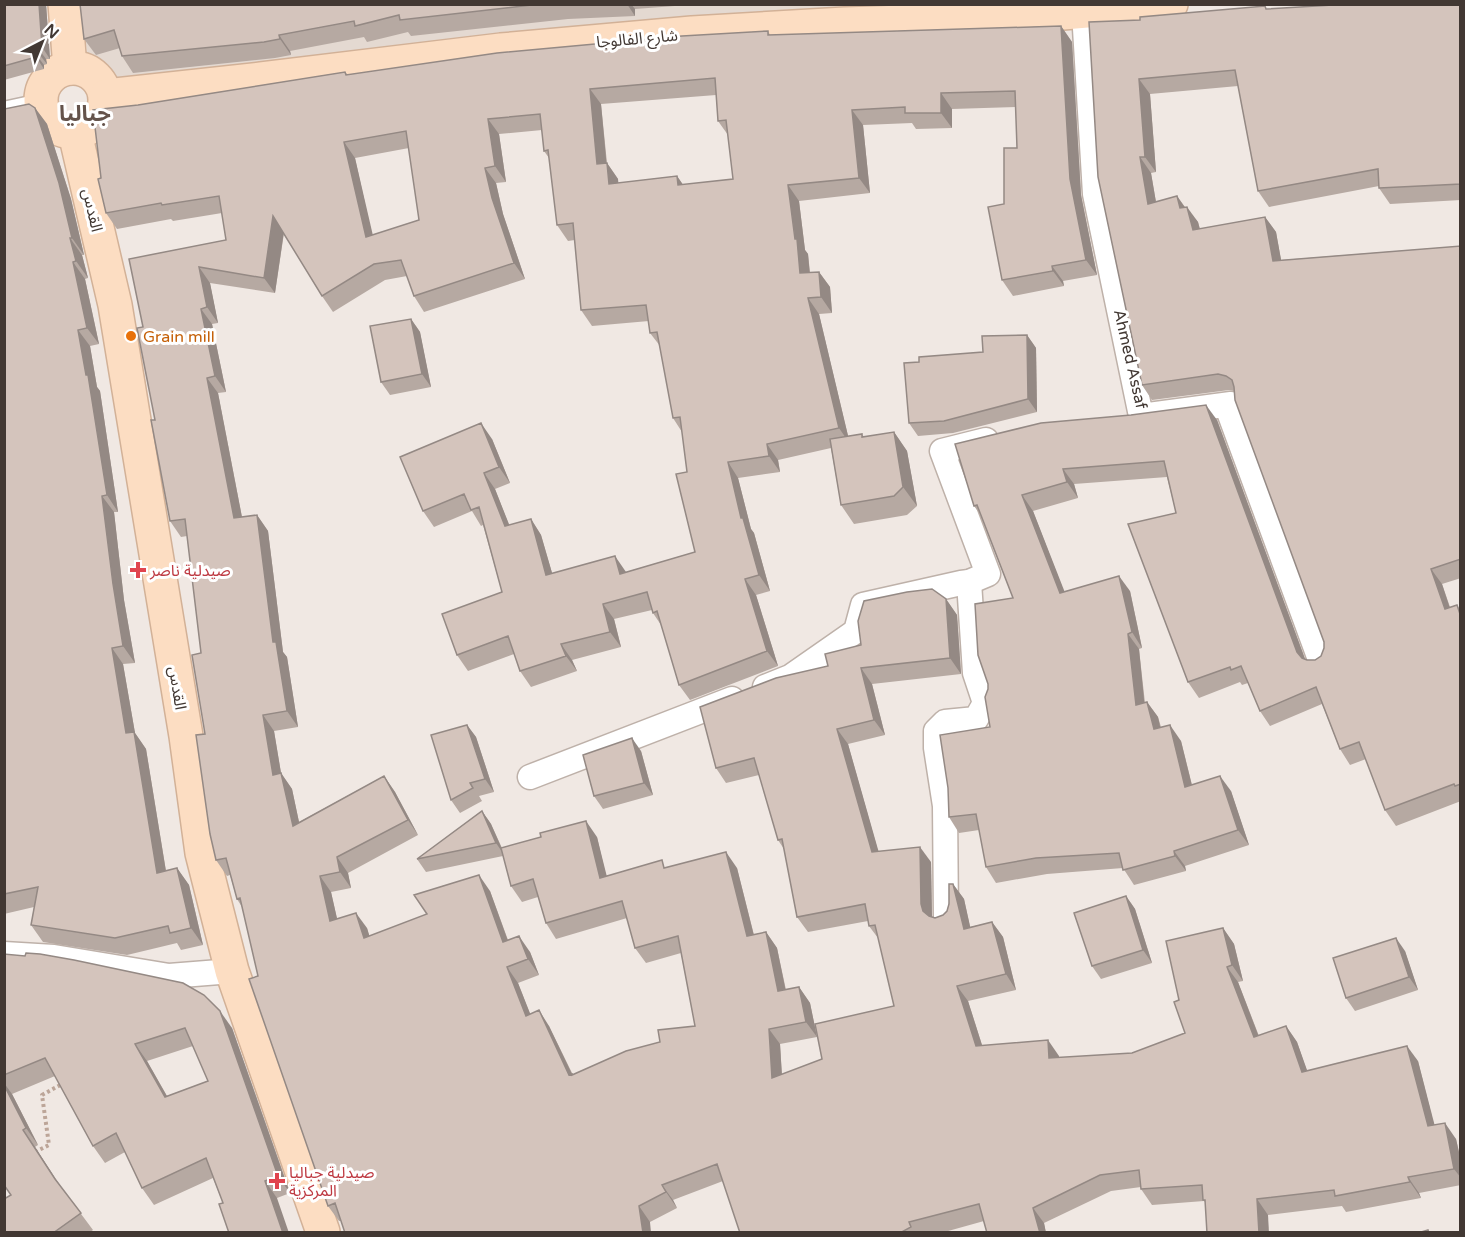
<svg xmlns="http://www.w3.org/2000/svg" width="1465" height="1237" font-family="'Varela Round','Noto Sans Arabic',sans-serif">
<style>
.residential{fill:#e4d9d1}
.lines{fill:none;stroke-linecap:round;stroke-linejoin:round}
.street-casing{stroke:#beb1a9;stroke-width:27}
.secondary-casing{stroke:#d2b197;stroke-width:36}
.path{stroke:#bca598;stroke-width:4;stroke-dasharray:3 3;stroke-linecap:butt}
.street{stroke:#fff;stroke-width:24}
.secondary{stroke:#fcddc2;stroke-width:33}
.wall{fill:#b6a9a2;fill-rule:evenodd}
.shaded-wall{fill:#948984}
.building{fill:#d4c4bc;stroke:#948984;stroke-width:1.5;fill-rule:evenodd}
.food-dot{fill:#e8710a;stroke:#fff;stroke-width:2}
.health-dot{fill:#e0444e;stroke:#fff;stroke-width:2}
.labels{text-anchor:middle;stroke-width:6;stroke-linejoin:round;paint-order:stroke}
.street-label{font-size:16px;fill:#423833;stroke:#fff}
.food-label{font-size:16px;fill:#c56008;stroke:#fff;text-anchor:start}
.health-label{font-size:16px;fill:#be3a42;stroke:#fff;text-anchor:start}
.district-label{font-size:22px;font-weight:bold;fill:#64534b;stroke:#fff}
</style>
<rect width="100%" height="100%" fill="#f0e8e3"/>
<path class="residential" d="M 81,5 L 995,5 L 668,21 L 92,86 Z"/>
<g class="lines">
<g class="street-casing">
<g id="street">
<path d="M 1084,12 L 1095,194 L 1141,416 L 1231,404 L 1232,411 L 1229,412 L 1321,662"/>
<path d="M 4,114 L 41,106"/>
<path d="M 765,687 L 790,677 L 856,631 L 863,605 L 961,583 L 969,582 L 988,574 L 942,451 L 986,440"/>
<path d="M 530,777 L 732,699"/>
<path d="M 946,919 L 945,806 L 936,748 L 936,731 L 945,722 L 976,719 L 985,703 L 975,673 L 969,582"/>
<path d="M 4,954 L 54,957 L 169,976 L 232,971"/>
</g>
</g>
<g class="secondary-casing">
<g id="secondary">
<path d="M 65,4 L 70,68"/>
<circle cx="73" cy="100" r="32"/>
<path d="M 106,96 L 261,79 L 501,50 L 692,33 L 845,24 L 992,19 L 1171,4"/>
<path d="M 75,133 L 115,305 L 186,736 L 202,853 L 232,971 L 323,1232"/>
</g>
</g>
<path class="path" d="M 35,1152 L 49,1145 L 42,1095 L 62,1084"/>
<use href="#street" class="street"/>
<use href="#secondary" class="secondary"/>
</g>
<g class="wall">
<path d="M 4,4 L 46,4 L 50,59 L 46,59 L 47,64 L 44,65 L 44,69 L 4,80 Z"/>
<path d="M 80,4 L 701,4 L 635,9 L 635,16 L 568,19 L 411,36 L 408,32 L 367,42 L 364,37 L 290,51 L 291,55 L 275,58 L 133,73 L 122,56 L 120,48 L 96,55 L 84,39 Z"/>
<path d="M 1461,4 L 1461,200 L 1390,204 L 1379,188 L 1379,186 L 1269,207 L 1258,191 L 1238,86 L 1150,94 L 1156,172 L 1151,173 L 1156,202 L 1177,196 L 1185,207 L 1198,222 L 1200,229 L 1265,217 L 1276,232 L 1281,260 L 1461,246 L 1461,578 L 1442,584 L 1450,607 L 1457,605 L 1461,611 L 1461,801 L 1396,826 L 1385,810 L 1366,759 L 1350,765 L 1340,749 L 1322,704 L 1270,726 L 1260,711 L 1248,683 L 1242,685 L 1240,682 L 1199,698 L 1188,682 L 1176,513 L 1167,477 L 1074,484 L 1078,498 L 1033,511 L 1064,592 L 1130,591 L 1142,648 L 1139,649 L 1145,703 L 1147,702 L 1158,717 L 1161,727 L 1181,741 L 1192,785 L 1231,791 L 1249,845 L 1185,866 L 1186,871 L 1134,885 L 1123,868 L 1047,874 L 996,883 L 986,867 L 979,830 L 959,833 L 949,817 L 990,727 L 988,689 L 1013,598 L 980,514 L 974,506 L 955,444 L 1217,420 L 1305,659 L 1307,660 L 1315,660 L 1321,656 L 1324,648 L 1324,642 L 1234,391 L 1229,390 L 1152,400 L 1142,385 L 1098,177 L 1140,20 L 1267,9 Z"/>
<path d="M 1061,26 L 1072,42 L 1081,195 L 1097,275 L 1063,281 L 1064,286 L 1013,296 L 1002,280 L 1004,204 L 1017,148 L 1016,107 L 952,109 L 952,128 L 916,129 L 912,123 L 863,125 L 870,193 L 799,201 L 805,250 L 808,254 L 810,272 L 819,272 L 830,287 L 832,313 L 819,314 L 848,436 L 862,434 L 864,437 L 894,432 L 907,451 L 917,506 L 907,515 L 854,524 L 841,505 L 831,448 L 778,460 L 780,472 L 738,478 L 751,529 L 754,533 L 770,591 L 756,595 L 778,666 L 690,700 L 679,685 L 661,625 L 653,613 L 652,610 L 614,619 L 621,647 L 572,660 L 577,671 L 531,687 L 520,671 L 514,654 L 468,671 L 457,655 L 502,592 L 483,525 L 481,526 L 472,511 L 434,527 L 423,511 L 492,439 L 510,483 L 495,489 L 509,525 L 531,519 L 541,535 L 552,573 L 626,572 L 695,552 L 687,472 L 682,432 L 673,418 L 660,346 L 650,333 L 649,321 L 592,326 L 581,310 L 575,240 L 568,241 L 557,225 L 549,158 L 544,151 L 542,130 L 499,134 L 506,182 L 496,183 L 503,214 L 525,279 L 424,312 L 414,296 L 407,276 L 385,280 L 333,312 L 322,296 L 284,233 L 275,293 L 210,283 L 218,323 L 212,324 L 226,392 L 218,393 L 242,517 L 257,515 L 268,531 L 283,652 L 287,657 L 298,727 L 274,731 L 281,773 L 292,789 L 299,822 L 384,776 L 395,792 L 418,835 L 348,873 L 351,888 L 331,892 L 337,919 L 367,928 L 369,936 L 490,891 L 508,940 L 530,952 L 539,975 L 518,983 L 530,1014 L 549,1026 L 573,1075 L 660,1042 L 695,1026 L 681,953 L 646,963 L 635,948 L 627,918 L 556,939 L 546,923 L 538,897 L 522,902 L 511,886 L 503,856 L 426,872 L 417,859 L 482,811 L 491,824 L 502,848 L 597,837 L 606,876 L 667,867 L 737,868 L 754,935 L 766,932 L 777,948 L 786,990 L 799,987 L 810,1003 L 817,1037 L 780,1044 L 782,1075 L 822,1059 L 894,1006 L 878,938 L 869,926 L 868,921 L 808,932 L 797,917 L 784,849 L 778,840 L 759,775 L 726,783 L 716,768 L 828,666 L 861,645 L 946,599 L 957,615 L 961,674 L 872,684 L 885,735 L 848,744 L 878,851 L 931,862 L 932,917 L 935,918 L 943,915 L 947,911 L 953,884 L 964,899 L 970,927 L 992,922 L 1003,937 L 1016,990 L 968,1001 L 982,1045 L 1059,1056 L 1059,1058 L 1132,1053 L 1185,1033 L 1179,1000 L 1223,928 L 1234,944 L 1243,981 L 1238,982 L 1259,1036 L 1286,1026 L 1297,1042 L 1307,1071 L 1418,1061 L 1434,1125 L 1456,1139 L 1461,1161 L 1461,1185 L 1419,1193 L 1421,1198 L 1346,1212 L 1342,1206 L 1268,1215 L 1206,1203 L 1204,1201 L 1152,1205 L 1141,1189 L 1141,1187 L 1111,1191 L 1044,1223 L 1046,1233 L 987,1233 L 984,1221 L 941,1233 L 740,1233 L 723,1181 L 673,1200 L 677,1208 L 650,1222 L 339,1221 L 328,1206 L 258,976 L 242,907 L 237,899 L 230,875 L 227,876 L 216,860 L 205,734 L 201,653 L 187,536 L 181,537 L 170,521 L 143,327 L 129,259 L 226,240 L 222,213 L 173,221 L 171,219 L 117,229 L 106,213 L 101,178 L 138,105 L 345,72 L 348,75 L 768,31 L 770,35 ZM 716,95 L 718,121 L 728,135 L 733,179 L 683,185 L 677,176 L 618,183 L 618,179 L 607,163 L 601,104 ZM 409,148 L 419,220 L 372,235 L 355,158 Z"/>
<path d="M 35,108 L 47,124 L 71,199 L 84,255 L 82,255 L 88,278 L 85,279 L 99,344 L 90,346 L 97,387 L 100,391 L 118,512 L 114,512 L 124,600 L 135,663 L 123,664 L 135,733 L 146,749 L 166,871 L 177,868 L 189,885 L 203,945 L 181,950 L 177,943 L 127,955 L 43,942 L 31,925 L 34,907 L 4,914 L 4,109 Z"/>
<path d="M 411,319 L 420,332 L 431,387 L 390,395 L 381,382 Z"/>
<path d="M 1027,335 L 1036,348 L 1037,412 L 953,433 L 918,436 L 909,423 L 919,362 L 983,352 Z"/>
<path d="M 467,725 L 476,737 L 494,792 L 479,796 L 482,801 L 460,813 L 451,800 Z"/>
<path d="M 641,751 L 653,795 L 603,809 L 594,796 Z"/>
<path d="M 1126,896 L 1135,909 L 1152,963 L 1101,979 L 1092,966 Z"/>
<path d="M 1405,951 L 1418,990 L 1355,1011 L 1346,998 Z"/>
<path d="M 4,954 L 232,1028 L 290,1193 L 277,1198 L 223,1203 L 213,1178 L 154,1205 L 142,1188 L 125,1152 L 105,1163 L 93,1146 L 55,1076 L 12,1094 L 38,1145 L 35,1147 L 61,1187 L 93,1230 L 89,1233 L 4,1233 L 11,1195 L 4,1185 ZM 193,1046 L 208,1081 L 167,1096 L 147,1061 Z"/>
</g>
<g class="shaded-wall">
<path d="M 39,4 L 46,4 L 50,59 L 42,47 Z"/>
<path d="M 627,4 L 631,4 L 635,9 L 635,16 Z"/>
<path d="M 1061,26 L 1072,42 L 1081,195 L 1097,275 L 1086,260 L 1070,179 Z"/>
<path d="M 279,35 L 290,51 L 291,55 L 280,39 Z"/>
<path d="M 38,48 L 46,59 L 47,64 L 38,53 Z"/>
<path d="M 35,53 L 44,65 L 44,69 L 36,57 Z"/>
<path d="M 1139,79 L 1150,94 L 1156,172 L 1145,157 Z"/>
<path d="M 590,89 L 601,104 L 608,180 L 597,164 Z"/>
<path d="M 941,93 L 952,109 L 952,128 L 941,113 Z"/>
<path d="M 35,108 L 47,124 L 71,199 L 84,255 L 72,238 Z"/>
<path d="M 852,110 L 863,125 L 870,193 L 859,178 Z"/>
<path d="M 488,119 L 499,134 L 506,182 L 495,166 Z"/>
<path d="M 344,142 L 355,158 L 377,253 L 366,237 Z"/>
<path d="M 1140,157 L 1151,173 L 1159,220 L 1148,204 Z"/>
<path d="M 607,163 L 618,179 L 620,199 L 609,184 Z"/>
<path d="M 485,168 L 496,183 L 503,214 L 525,279 L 514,263 L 492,198 Z"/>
<path d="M 677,176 L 688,192 L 678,185 Z"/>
<path d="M 788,185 L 799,201 L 805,250 L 808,254 L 811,288 L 800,273 Z"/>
<path d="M 1177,196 L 1188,212 L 1180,208 Z"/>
<path d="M 1187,207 L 1198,222 L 1204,246 L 1193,230 Z"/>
<path d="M 273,216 L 284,231 L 275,293 L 264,278 Z"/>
<path d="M 1265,217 L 1276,232 L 1284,276 L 1273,261 Z"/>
<path d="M 70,238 L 82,255 L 88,278 L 76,261 Z"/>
<path d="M 73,262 L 85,279 L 99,344 L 87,328 Z"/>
<path d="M 1052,266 L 1063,281 L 1064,286 L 1053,271 Z"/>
<path d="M 199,267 L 210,283 L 218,323 L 207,307 Z"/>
<path d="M 819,272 L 830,287 L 832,313 L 821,297 Z"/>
<path d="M 808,298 L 819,314 L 850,444 L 839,428 Z"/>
<path d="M 201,309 L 212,324 L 226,392 L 215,376 Z"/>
<path d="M 411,319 L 420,332 L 431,387 L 422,374 Z"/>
<path d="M 78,330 L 90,346 L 97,387 L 100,391 L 118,512 L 107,495 Z"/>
<path d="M 1027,335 L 1036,348 L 1037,412 L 1028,399 Z"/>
<path d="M 207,378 L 218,393 L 245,533 L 234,518 Z"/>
<path d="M 1206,405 L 1217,420 L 1308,667 L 1297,652 Z"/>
<path d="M 481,423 L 492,439 L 510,483 L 499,467 Z"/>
<path d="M 894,432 L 907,451 L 917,506 L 903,487 Z"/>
<path d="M 767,444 L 778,460 L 780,472 L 769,456 Z"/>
<path d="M 728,462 L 738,478 L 751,529 L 754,533 L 770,591 L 759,575 L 741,518 Z"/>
<path d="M 1063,469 L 1074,484 L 1078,498 L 1067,482 Z"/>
<path d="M 484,473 L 495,489 L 516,542 L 505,526 Z"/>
<path d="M 1022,495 L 1033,511 L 1071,608 L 1060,593 Z"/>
<path d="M 102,496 L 114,512 L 124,600 L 135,663 L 123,646 L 113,584 Z"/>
<path d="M 257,515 L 268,531 L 283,652 L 287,657 L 298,727 L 287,711 L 273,642 Z"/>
<path d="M 531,519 L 541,535 L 557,590 L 546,575 Z"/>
<path d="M 615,556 L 626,572 L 620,574 Z"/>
<path d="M 1431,569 L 1442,584 L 1455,624 L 1445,609 Z"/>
<path d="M 1119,576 L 1130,591 L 1142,648 L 1132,632 Z"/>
<path d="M 745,579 L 756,595 L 778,666 L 767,651 Z"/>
<path d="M 946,599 L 957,615 L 961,674 L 950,658 Z"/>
<path d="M 603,604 L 614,619 L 621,647 L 610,632 Z"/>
<path d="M 1128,634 L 1139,649 L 1146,720 L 1136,705 Z"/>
<path d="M 561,644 L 572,660 L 577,671 L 566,656 Z"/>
<path d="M 112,648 L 123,664 L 135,733 L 146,749 L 169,890 L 157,873 L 126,733 Z"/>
<path d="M 861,668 L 872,684 L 885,735 L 874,720 Z"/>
<path d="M 1147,702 L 1158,717 L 1164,745 L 1154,729 Z"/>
<path d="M 263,715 L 274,731 L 281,773 L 292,789 L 303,841 L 293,826 L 273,775 Z"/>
<path d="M 467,725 L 476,737 L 494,792 L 485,779 Z"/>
<path d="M 1170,725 L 1181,741 L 1196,802 L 1185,787 Z"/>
<path d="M 837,729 L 848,744 L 883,867 L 872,852 Z"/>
<path d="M 632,738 L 641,751 L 653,795 L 644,783 Z"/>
<path d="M 384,776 L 395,792 L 418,835 L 408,820 Z"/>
<path d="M 1220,776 L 1231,791 L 1249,845 L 1238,830 Z"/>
<path d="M 482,811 L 491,824 L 505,856 L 496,843 Z"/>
<path d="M 586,821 L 597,837 L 611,893 L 600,878 Z"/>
<path d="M 920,847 L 931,862 L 932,919 L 923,911 L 921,904 Z"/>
<path d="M 1174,851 L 1185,866 L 1186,871 L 1175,856 Z"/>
<path d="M 726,852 L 737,868 L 758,952 L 747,936 Z"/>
<path d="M 337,857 L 348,873 L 351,888 L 340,872 Z"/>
<path d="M 177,868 L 189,885 L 203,945 L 191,928 Z"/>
<path d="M 479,875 L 490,891 L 514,958 L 503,942 Z"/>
<path d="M 320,876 L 331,892 L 341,936 L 330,921 Z"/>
<path d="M 953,884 L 964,899 L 974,944 L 964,929 Z"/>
<path d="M 1126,896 L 1135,909 L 1152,963 L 1143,950 Z"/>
<path d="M 356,913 L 367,928 L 375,954 L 364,938 Z"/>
<path d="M 992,922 L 1003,937 L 1016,990 L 1006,974 Z"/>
<path d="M 1223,928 L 1234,944 L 1243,981 L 1232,965 Z"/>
<path d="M 766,932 L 777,948 L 789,1007 L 778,991 Z"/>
<path d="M 519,936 L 530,952 L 539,975 L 528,959 Z"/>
<path d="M 1396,938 L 1405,951 L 1418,990 L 1409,977 Z"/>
<path d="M 507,967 L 518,983 L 537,1031 L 526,1016 Z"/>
<path d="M 1227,967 L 1238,982 L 1265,1053 L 1254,1037 Z"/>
<path d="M 957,986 L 968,1001 L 987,1061 L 976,1046 Z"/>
<path d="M 799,987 L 810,1003 L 817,1037 L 806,1022 Z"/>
<path d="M 539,1010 L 549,1026 L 580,1091 L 569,1075 Z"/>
<path d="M 220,1011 L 232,1028 L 290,1193 L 278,1176 Z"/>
<path d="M 1286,1026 L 1297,1042 L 1313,1087 L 1302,1072 Z"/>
<path d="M 769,1029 L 780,1044 L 783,1094 L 772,1078 Z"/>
<path d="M 1048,1040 L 1059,1056 L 1060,1074 L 1049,1058 Z"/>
<path d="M 135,1044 L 147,1061 L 177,1114 L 165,1097 Z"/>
<path d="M 1407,1046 L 1418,1061 L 1439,1142 L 1428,1126 Z"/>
<path d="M 4,1083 L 12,1094 L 38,1145 L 26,1128 L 4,1085 Z"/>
<path d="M 1445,1123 L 1456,1139 L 1461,1161 L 1461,1178 L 1454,1169 Z"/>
<path d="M 23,1130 L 35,1147 L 67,1197 L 55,1179 Z"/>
<path d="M 1408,1177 L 1419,1193 L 1421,1198 L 1410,1182 Z"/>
<path d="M 265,1181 L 277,1198 L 289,1233 L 283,1233 Z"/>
<path d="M 662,1185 L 673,1200 L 677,1208 L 666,1192 Z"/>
<path d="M 1257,1199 L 1268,1215 L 1269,1233 L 1259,1233 Z"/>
<path d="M 639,1206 L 650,1222 L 651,1233 L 643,1233 Z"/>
<path d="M 1033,1208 L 1044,1223 L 1046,1233 L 1040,1233 Z"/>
</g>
<g class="building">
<path d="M 4,4 L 39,4 L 42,47 L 38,48 L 38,53 L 35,53 L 36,57 L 4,66 Z"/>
<path d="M 80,4 L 540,4 L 400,20 L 399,15 L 355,26 L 354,21 L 279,35 L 280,39 L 264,42 L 122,56 L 114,30 L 84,39 Z"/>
<path d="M 1350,4 L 1461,4 L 1461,184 L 1379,188 L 1378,169 L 1258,191 L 1235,70 L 1139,79 L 1145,157 L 1140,157 L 1148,204 L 1177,196 L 1180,208 L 1187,207 L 1193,230 L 1265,217 L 1273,261 L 1461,246 L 1461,559 L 1431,569 L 1445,609 L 1457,605 L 1461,617 L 1461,784 L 1455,786 L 1454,784 L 1385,810 L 1359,742 L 1340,749 L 1316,687 L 1260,711 L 1241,666 L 1231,670 L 1230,667 L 1188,682 L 1128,524 L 1176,513 L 1164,461 L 1063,469 L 1067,482 L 1022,495 L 1060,593 L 1119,576 L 1132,632 L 1128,634 L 1136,705 L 1147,702 L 1154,729 L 1170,725 L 1185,787 L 1220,776 L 1238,830 L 1174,851 L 1175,856 L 1123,870 L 1119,853 L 1036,858 L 986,867 L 976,814 L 949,817 L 948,788 L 940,735 L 990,727 L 985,697 L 988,689 L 988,684 L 978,655 L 975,604 L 1013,598 L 977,505 L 974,506 L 955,444 L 1041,423 L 1131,415 L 1206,405 L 1297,652 L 1302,658 L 1307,660 L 1315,660 L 1321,656 L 1324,648 L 1324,642 L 1235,400 L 1234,387 L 1232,380 L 1226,376 L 1218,374 L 1142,385 L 1098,177 L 1089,22 L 1140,20 L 1140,17 L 1265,6 L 1266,9 Z"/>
<path d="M 1061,26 L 1070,179 L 1086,260 L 1052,266 L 1053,271 L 1002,280 L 988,207 L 1004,204 L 1004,148 L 1017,148 L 1015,91 L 941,93 L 941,113 L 905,113 L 905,107 L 852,110 L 859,178 L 788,185 L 795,239 L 797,239 L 800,273 L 819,272 L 821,297 L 808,298 L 839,428 L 767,444 L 769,456 L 728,462 L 741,518 L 743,518 L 759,575 L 745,579 L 767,651 L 679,685 L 657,611 L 653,613 L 647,592 L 603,604 L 610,632 L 561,644 L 566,656 L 520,671 L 508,636 L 457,655 L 442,614 L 502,592 L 479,507 L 471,510 L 464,494 L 423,511 L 400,457 L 481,423 L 499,467 L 484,473 L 505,526 L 531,519 L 546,575 L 615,556 L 620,574 L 695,552 L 676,474 L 687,472 L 680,417 L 673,418 L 657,332 L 650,333 L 646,305 L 581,310 L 573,223 L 557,225 L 548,150 L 544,151 L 540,114 L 488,119 L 495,166 L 485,168 L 492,198 L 514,263 L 414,296 L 401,260 L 374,264 L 322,296 L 273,216 L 264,278 L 199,267 L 207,307 L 201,309 L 215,376 L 207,378 L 234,518 L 257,515 L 273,642 L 276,642 L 287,711 L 263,715 L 273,775 L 281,773 L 293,826 L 384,776 L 408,820 L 337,857 L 340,872 L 320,876 L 330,921 L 356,913 L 364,938 L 427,914 L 414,895 L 479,875 L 503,942 L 519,936 L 528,959 L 507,967 L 526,1016 L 539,1010 L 569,1075 L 572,1074 L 572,1075 L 626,1051 L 660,1042 L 658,1030 L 695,1026 L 678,936 L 635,948 L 622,901 L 546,923 L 533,879 L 511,886 L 501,848 L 541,837 L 540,833 L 586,821 L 600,878 L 662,860 L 664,868 L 726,852 L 747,936 L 766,932 L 778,991 L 799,987 L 806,1022 L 769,1029 L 772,1078 L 822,1059 L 815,1024 L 894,1006 L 875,925 L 869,926 L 865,904 L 797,917 L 782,839 L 778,840 L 754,758 L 716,768 L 700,707 L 776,678 L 828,666 L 825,654 L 861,645 L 858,621 L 864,601 L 907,592 L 932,589 L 946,599 L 950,658 L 861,668 L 874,720 L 837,729 L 872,852 L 920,847 L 921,904 L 923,911 L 929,916 L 935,918 L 943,915 L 947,911 L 949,904 L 949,884 L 953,884 L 964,929 L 992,922 L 1006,974 L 957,986 L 976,1046 L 1048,1040 L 1049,1058 L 1132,1053 L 1185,1033 L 1174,1002 L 1179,1000 L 1166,941 L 1223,928 L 1232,965 L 1227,967 L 1254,1037 L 1286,1026 L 1302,1072 L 1407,1046 L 1428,1126 L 1445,1123 L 1454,1169 L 1408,1177 L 1410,1182 L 1335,1196 L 1334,1190 L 1257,1199 L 1259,1233 L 1207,1233 L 1205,1200 L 1203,1200 L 1202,1185 L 1141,1189 L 1139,1170 L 1100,1175 L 1033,1208 L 1040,1233 L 987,1233 L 979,1204 L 909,1222 L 911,1227 L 900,1233 L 740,1233 L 717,1164 L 662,1185 L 666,1192 L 639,1206 L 643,1233 L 345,1233 L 335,1203 L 328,1206 L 249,979 L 258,976 L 240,898 L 237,899 L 226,858 L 216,860 L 210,834 L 196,735 L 205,734 L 192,655 L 201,653 L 185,519 L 170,521 L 151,420 L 155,420 L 137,328 L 143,327 L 129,259 L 226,240 L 219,196 L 162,205 L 161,203 L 106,213 L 98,179 L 101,178 L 93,110 L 138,105 L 345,72 L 346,75 L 497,53 L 682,36 L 768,31 L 768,35 ZM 715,78 L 718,121 L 726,120 L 733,179 L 678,185 L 677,176 L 609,184 L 607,163 L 597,164 L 590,89 ZM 406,131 L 419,220 L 366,237 L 344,142 Z"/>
<path d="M 29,104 L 35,108 L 59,183 L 72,238 L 70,238 L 76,261 L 73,262 L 87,328 L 78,330 L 86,375 L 88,375 L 107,495 L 102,496 L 113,584 L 123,646 L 112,648 L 126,733 L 134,732 L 157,873 L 177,868 L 191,928 L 170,933 L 168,926 L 115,938 L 31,925 L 38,887 L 4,894 L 4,109 Z"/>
<path d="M 411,319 L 422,374 L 381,382 L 370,326 Z"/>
<path d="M 1027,335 L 1028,399 L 944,421 L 909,423 L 904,363 L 919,362 L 919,357 L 983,352 L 982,336 Z"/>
<path d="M 894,432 L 903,487 L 894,496 L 841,505 L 830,439 L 862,434 L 862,437 Z"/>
<path d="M 467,725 L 485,779 L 470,783 L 473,788 L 451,800 L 431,735 Z"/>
<path d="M 632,738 L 644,783 L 594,796 L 583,755 Z"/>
<path d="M 482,811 L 496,843 L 417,859 Z"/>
<path d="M 1126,896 L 1143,950 L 1092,966 L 1074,913 Z"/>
<path d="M 1396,938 L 1409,977 L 1346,998 L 1333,958 Z"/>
<path d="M 26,953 L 40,954 L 74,960 L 183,983 L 204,995 L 220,1011 L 278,1176 L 265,1181 L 283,1233 L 229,1233 L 219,1204 L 223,1203 L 206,1158 L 142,1188 L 116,1133 L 93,1146 L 45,1058 L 4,1075 L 4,954 L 25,956 ZM 185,1028 L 208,1081 L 165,1097 L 135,1044 Z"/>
<path d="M 4,1085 L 26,1128 L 23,1130 L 55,1179 L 81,1213 L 53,1233 L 4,1233 L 4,1199 L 11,1195 L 4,1185 Z"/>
<path d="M 1428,1230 L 1429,1233 L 1418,1233 Z"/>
</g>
<circle class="food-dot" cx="131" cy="336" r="6"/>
<g class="health-dot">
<path d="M135 561h6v6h6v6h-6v6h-6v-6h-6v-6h6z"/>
<path d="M274 1172h6v6h6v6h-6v6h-6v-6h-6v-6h6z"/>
</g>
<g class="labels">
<g class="street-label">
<text transform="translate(637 38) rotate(-5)" y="6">شارع الفالوجا</text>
<text transform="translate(93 210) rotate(77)" y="6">القدس</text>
<text transform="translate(1131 359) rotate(77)" y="6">Ahmed Assaf</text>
<text transform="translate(178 688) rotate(81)" y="6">القدس</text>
</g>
<g class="food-label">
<text x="143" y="342">Grain mill</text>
</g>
<g class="health-label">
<text x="150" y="576">صيدلية ناصر</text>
<text x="289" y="1178">صيدلية جباليا<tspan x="289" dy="18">المركزية</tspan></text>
</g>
<g class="district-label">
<text x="85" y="121">جباليا</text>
</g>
</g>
<rect width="1465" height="1237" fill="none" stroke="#423833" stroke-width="12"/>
<g transform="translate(42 42) rotate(42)" stroke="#ffffff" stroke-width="4.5" paint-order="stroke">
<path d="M0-4.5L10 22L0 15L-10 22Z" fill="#423833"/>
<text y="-9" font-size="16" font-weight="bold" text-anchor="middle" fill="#423833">N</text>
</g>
</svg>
